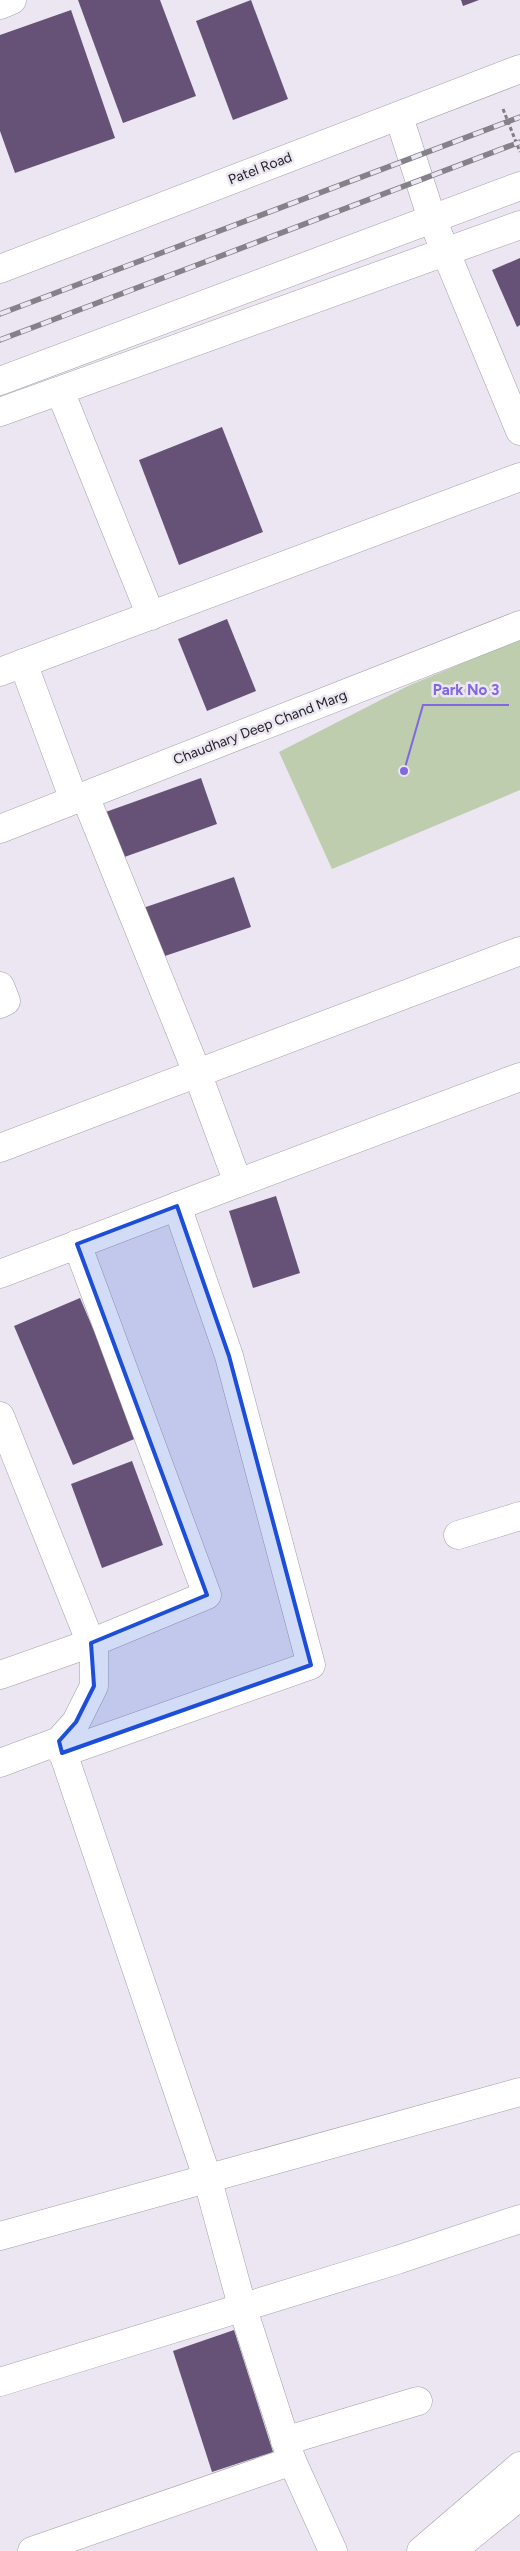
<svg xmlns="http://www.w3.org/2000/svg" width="520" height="2551" font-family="Figtree,sans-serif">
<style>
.green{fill:#becdad}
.building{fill:#665277}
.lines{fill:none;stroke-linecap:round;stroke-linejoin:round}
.minor-casing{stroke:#a49fa9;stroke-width:29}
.major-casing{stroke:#a49fa9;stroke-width:29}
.path{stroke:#807d84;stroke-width:3;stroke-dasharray:4 2.5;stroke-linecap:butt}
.minor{stroke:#fff;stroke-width:28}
.major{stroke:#fff;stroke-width:28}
.rail-casing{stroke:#858189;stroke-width:5.5}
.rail{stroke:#ebe6f1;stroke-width:4;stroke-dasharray:11;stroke-linecap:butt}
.marked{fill:#1d4ed8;fill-opacity:0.2;stroke:#1d4ed8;stroke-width:4;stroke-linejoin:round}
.labels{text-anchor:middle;stroke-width:5;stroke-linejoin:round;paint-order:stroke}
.street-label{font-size:14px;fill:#1f1d21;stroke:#ebe6f1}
.leader{fill:none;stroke:#8167e2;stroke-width:2}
.callout-dot{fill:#8167e2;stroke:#ebe6f1;stroke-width:2}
.callout-label{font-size:15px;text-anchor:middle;font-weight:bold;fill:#8167e2;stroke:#ebe6f1;stroke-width:5;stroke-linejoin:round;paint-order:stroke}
</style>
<rect width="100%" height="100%" fill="#ebe6f1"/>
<path class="green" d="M 520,639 L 520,790 L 332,869 L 279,752 L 408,686 Z"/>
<g class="building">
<path d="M 78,0 L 160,0 L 196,96 L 123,123 Z"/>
<path d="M 251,0 L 288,99 L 233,120 L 196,21 Z"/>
<path d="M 461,0 L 479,0 L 463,6 Z"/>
<path d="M 71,10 L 115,138 L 15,173 L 0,131 L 0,35 Z"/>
<path d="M 520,258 L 520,325 L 517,327 L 492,270 Z"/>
<path d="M 222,427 L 263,532 L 179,565 L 139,460 Z"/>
<path d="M 227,619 L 256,691 L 207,711 L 178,639 Z"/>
<path d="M 201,778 L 217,824 L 116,860 L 100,814 Z"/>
<path d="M 234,877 L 251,927 L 156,959 L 140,909 Z"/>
<path d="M 276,1196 L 300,1273 L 253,1288 L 229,1211 Z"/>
<path d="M 80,1298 L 139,1437 L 73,1465 L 14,1326 Z"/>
<path d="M 132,1461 L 163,1545 L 102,1568 L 71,1484 Z"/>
<path d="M 234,2330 L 273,2452 L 212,2472 L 173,2351 Z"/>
</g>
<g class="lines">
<g class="minor-casing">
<g id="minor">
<path d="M 0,5 L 12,0"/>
<path d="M 399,117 L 432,219 L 520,431"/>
<path d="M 60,391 L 151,616"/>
<path d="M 0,412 L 520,225"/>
<path d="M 23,663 L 74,800"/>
<path d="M 0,672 L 520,477"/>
<path d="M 85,796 L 198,1075 L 238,1183 L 520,1077"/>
<path d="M 0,829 L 520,625"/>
<path d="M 0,986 L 6,1001 L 0,1004"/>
<path d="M 0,1148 L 520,951"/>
<path d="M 0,1274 L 238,1183"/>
<path d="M 0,1416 L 94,1651 L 94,1686 L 76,1722 L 59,1741 L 0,1763"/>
<path d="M 458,1535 L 520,1516"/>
<path d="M 0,1675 L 91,1643 L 207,1595 L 77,1244"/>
<path d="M 62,1753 L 311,1665 L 229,1356 L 177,1206"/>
<path d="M 0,2236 L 520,2092"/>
<path d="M 0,2382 L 397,2260 L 520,2219"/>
<path d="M 285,2441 L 418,2401"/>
<path d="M 292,2461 L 333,2551"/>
<path d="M 32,2551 L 292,2461 L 242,2306 L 207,2177 L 59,1741"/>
<path d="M 421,2551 L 520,2466"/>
<path d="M 452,2551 L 520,2496"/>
</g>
</g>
<g class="major-casing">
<g id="major">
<path d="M 0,269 L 520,69"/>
<path d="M 0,381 L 520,186"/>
</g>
</g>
<path class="path" d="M 503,109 L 520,152"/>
<use href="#minor" class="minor"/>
<use href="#major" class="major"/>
<g class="rail-casing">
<g id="rail">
<path d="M 0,314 L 520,117"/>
<path d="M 0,340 L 520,142"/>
</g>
</g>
<use href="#rail" class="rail"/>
</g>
<path class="marked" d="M 177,1206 L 229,1356 L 311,1665 L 62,1753 L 59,1741 L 76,1722 L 94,1686 L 91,1643 L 207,1595 L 77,1244 Z"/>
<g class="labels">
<g class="street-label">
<text transform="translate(260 168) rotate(-21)" y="5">Patel Road</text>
<text transform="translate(260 727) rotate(-21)" y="5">Chaudhary Deep Chand Marg</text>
</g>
</g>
<path class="leader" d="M404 771L423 705H509"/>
<circle class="callout-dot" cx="404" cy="771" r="5"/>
<g class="callout-label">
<text x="466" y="695">Park No 3</text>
</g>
</svg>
